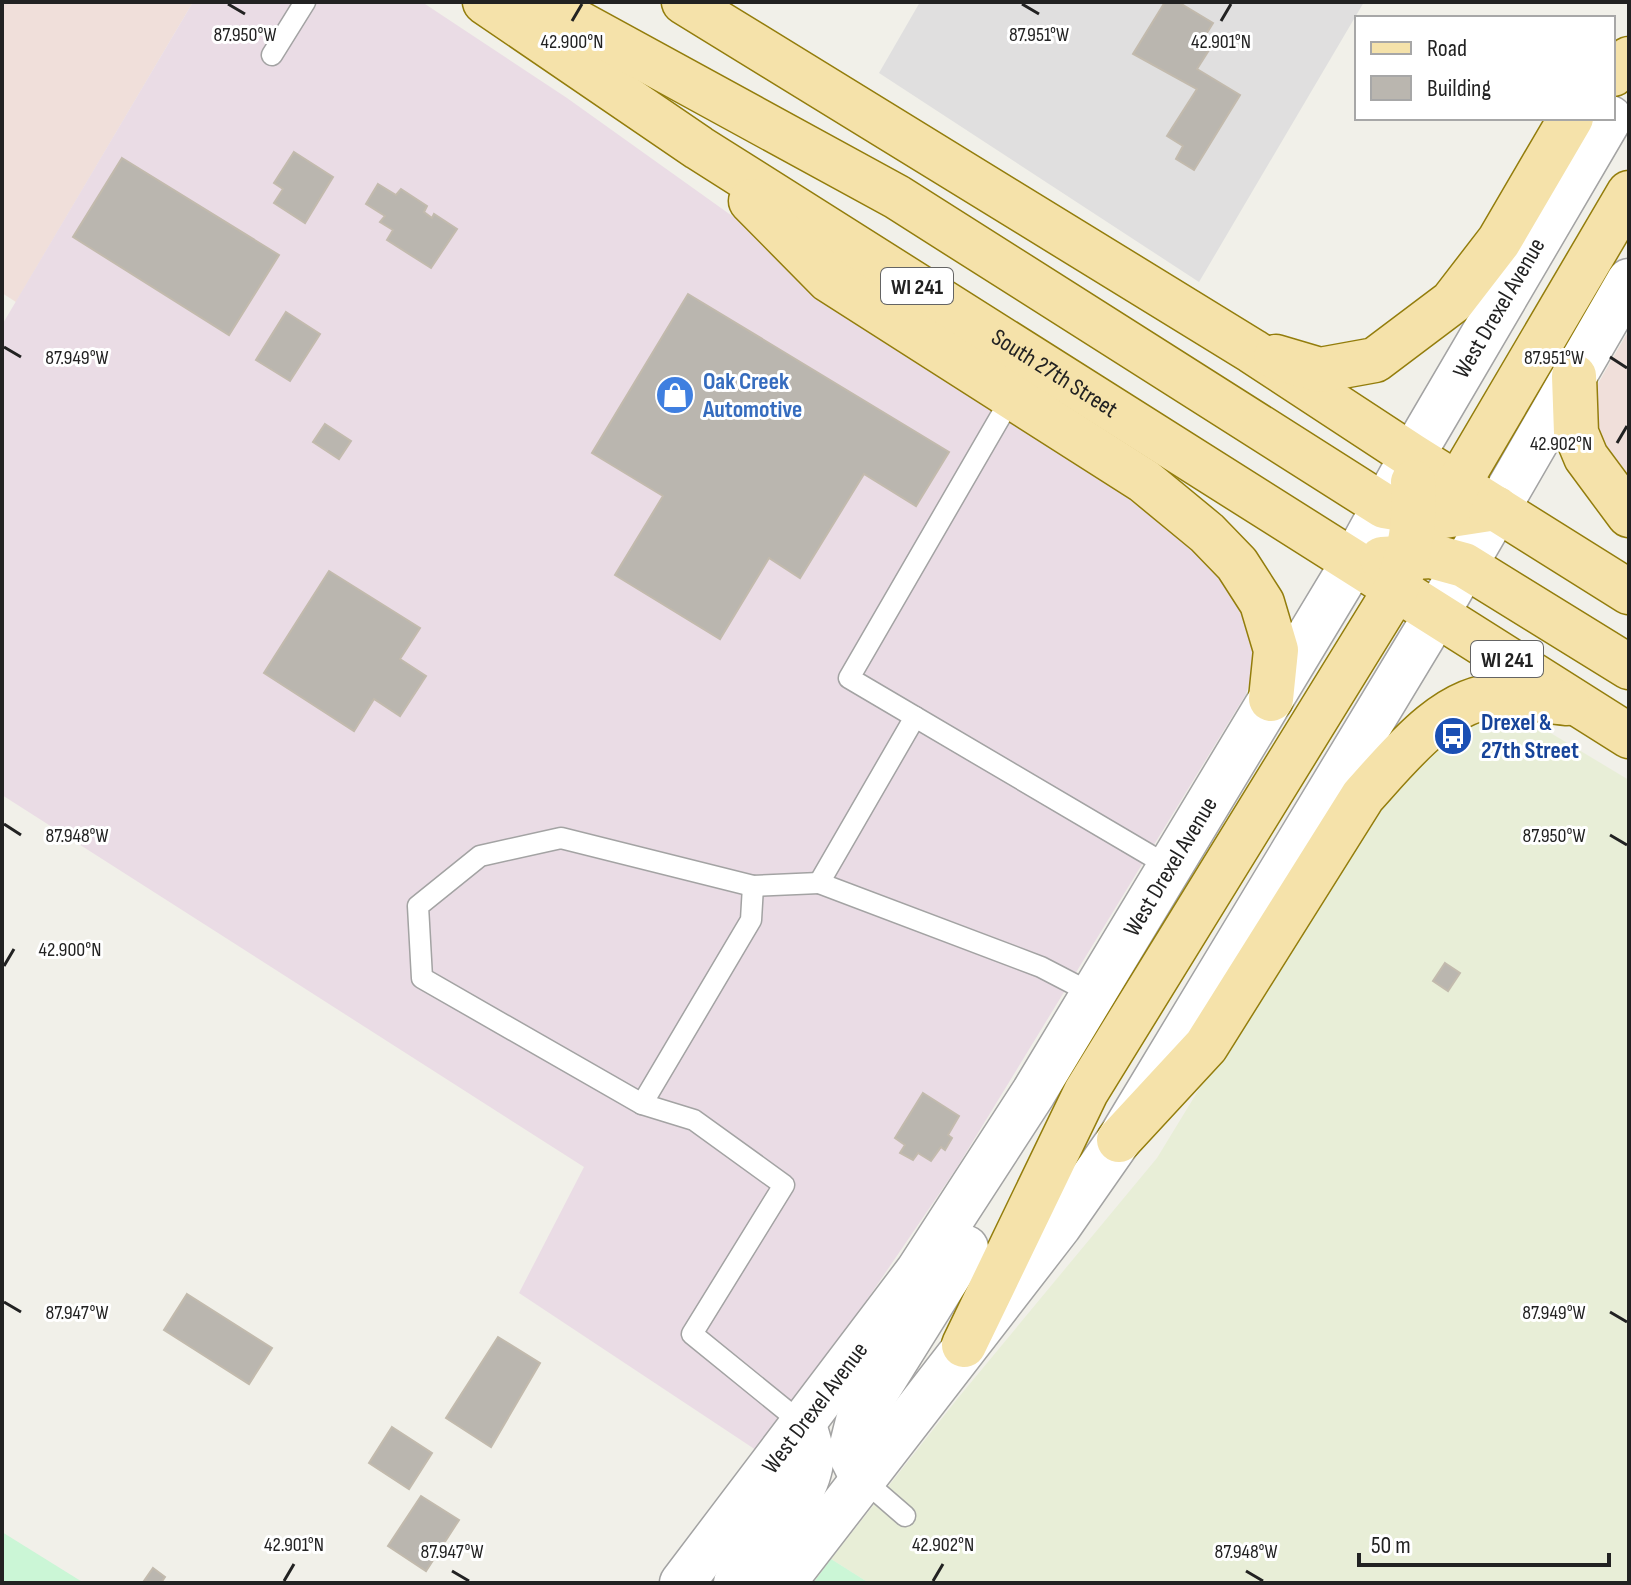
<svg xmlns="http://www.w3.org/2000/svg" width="1631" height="1585" font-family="'Sofia Sans Condensed',sans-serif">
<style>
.residential{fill:#e0dfdf}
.commercial{fill:#f0dfda}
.industrial{fill:#eadce5}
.farmland{fill:#e8eed7}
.park{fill:#cbf6d6}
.building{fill:#bab6af;stroke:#c2baad;stroke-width:2}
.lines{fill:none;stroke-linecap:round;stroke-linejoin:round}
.service-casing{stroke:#a3a3a3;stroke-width:23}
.tertiary-casing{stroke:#a3a3a3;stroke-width:47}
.primary-casing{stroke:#937d0c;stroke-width:47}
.service{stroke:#fff;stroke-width:20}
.tertiary{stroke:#fff;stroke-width:44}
.primary{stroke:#f5e2aa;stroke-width:44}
.ticks{fill:none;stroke:#222;stroke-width:3}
.labels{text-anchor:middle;stroke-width:6;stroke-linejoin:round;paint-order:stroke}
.shield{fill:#fff;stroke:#646464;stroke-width:2}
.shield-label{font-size:22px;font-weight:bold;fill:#222}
.street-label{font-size:24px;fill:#222;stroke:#fff}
.shop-label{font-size:24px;font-weight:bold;fill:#366cbe;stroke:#fff;text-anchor:start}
.transit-label{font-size:24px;font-weight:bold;fill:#164399;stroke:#fff;text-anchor:start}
.ticks-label{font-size:20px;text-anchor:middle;fill:#222;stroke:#fff;stroke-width:6;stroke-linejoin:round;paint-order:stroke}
</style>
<rect width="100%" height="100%" fill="#f1f0e9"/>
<path class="residential" d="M 920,2 L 1364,2 L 1199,282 L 879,73 Z"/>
<g class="commercial">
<path d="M 2,2 L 193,2 L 16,302 L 2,293 Z"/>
<path d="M 1629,330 L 1629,495 L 1591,428 L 1596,387 Z"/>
</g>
<path class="industrial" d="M 193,2 L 422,2 L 567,98 L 967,384 L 1132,487 L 1224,574 L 1260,649 L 1246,694 L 956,1169 L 762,1454 L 519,1293 L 584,1167 L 2,795 L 2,325 Z"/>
<path class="farmland" d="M 1524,717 L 1629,780 L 1629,1583 L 869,1583 L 831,1559 L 958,1398 L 1157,1158 L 1343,853 L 1404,773 L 1470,719 Z"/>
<g class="park">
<path d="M 2,1532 L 84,1583 L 2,1583 Z"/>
<path d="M 831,1559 L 869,1583 L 813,1583 Z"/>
</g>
<g class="building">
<path d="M 1165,2 L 1178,2 L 1213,23 L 1200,44 L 1209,50 L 1197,69 L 1240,95 L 1194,170 L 1176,159 L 1183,146 L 1167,136 L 1197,89 L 1133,54 Z"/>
<path d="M 294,152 L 333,177 L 305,223 L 274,203 L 283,189 L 274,183 Z"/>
<path d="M 122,158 L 279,255 L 229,335 L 73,237 Z"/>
<path d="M 378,184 L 396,195 L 401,189 L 427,206 L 424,212 L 432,218 L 434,214 L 457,229 L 431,268 L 387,240 L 393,230 L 380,222 L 385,216 L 366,204 Z"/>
<path d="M 688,294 L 949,452 L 916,506 L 864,474 L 800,578 L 769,558 L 720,639 L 615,575 L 663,496 L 592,453 Z"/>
<path d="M 286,312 L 320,334 L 290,381 L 256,360 Z"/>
<path d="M 325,424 L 351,441 L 339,459 L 313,442 Z"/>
<path d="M 329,571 L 420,628 L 400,659 L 426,676 L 400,716 L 374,699 L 354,731 L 264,673 Z"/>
<path d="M 1445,963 L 1460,973 L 1448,991 L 1433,981 Z"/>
<path d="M 923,1093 L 959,1116 L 948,1135 L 952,1138 L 945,1150 L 941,1147 L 931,1161 L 918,1153 L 913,1160 L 900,1153 L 905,1145 L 895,1138 Z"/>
<path d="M 187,1294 L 272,1348 L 249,1384 L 164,1330 Z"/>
<path d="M 498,1337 L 540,1363 L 491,1447 L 446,1418 Z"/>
<path d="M 392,1427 L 432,1453 L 409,1489 L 369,1463 Z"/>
<path d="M 421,1496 L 459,1520 L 426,1571 L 388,1546 Z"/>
<path d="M 153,1568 L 165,1577 L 161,1583 L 144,1581 Z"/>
</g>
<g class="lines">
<g class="service-casing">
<g id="service">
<path d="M 272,55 L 305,2"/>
<path d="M 1013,395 L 849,678 L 1170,867"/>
<path d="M 915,717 L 819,883 L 1041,967 L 1093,994"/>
<path d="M 642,1104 L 751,920 L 753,886"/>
<path d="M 804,1425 L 692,1334 L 784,1185 L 694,1120 L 642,1104 L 422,978 L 418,906 L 480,856 L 561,838 L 753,886 L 819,883"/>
<path d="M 860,1477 L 905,1516"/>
</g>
</g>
<g class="tertiary-casing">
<g id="tertiary">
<path d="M 864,1481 L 850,1453 L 858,1421 L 966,1248"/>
<path id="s1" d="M 682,1583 L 918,1271 L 1034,1092 L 1353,563 L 1412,456 L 1610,118"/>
<path d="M 736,1583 C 758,1546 806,1503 811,1462 C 813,1450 807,1436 804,1425"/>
<path d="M 783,1583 L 1059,1226 L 1119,1140 L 1436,615 L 1629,281"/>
</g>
</g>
<g class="primary-casing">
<g id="primary">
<path id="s2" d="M 485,2 L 699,148 L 1629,736"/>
<path d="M 522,2 L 553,9 L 897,197 L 1384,506 L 1444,516 L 1496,508"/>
<path d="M 684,2 L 1252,351 L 1412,456 L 1629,592"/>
<path d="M 1613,74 L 1629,59"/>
<path d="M 751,201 L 829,280 L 1144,481 L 1207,533 L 1237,564 L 1262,603 L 1276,650 L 1271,699"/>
<path d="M 1276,357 L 1320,370 L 1375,360 L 1452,302 L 1499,241 L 1571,118"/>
<path d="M 1574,376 L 1576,433 L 1586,457 L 1629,515"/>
<path d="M 1446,511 L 1458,484 L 1629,193"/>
<path d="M 1382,559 L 1431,556 L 1464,565 L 1629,667"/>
<path d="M 1119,1140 L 1206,1046 L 1363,796 C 1396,760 1445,696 1499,696 C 1522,696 1545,701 1567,703"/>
<path d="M 964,1345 L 1086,1092 L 1396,589 C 1410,553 1416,521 1413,482"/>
</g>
</g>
<use href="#service" class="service"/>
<use href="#tertiary" class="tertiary"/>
<use href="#primary" class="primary"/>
</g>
<path class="ticks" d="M 228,4 L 245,14M 1022,4 L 1039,14M 572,21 L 582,4M 1221,21 L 1231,4M 4,347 L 21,357M 1610,357 L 1627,368M 1617,443 L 1627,426M 4,824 L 21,835M 1610,835 L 1627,845M 4,966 L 14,949M 4,1302 L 21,1312M 1610,1312 L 1627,1322M 452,1571 L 469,1581M 1246,1571 L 1263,1581M 284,1581 L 294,1564M 933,1581 L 943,1564"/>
<defs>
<g id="shop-disc" transform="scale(2)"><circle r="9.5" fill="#3f7fe0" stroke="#fff"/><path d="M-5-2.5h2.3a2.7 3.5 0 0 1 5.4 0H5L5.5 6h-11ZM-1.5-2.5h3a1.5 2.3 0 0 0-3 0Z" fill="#fff"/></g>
<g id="bus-disc" transform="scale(2)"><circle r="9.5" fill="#1a4fb4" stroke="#fff"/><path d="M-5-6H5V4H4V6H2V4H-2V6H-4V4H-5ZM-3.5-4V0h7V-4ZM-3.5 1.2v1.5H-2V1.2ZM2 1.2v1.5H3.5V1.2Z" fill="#fff"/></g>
</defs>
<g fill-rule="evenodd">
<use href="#shop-disc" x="675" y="395"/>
<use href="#bus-disc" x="1453" y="736"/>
</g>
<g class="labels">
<g class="shield">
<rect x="881" y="268" width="72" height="36" rx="6"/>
<rect x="1471" y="641" width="72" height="36" rx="6"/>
</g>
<g class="shield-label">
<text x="917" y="294">WI 241</text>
<text x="1507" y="667">WI 241</text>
</g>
<g class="street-label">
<text dy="8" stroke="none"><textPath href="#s1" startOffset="1516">West Drexel Avenue</textPath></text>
<text dy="8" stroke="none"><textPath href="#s2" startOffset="680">South 27th Street</textPath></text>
<text dy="8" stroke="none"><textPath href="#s1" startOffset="868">West Drexel Avenue</textPath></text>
<text dy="8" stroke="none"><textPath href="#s1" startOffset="220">West Drexel Avenue</textPath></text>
</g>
<g class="shop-label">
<text x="703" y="389">Oak Creek<tspan x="703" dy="28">Automotive</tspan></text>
</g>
<g class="transit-label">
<text x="1481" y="730">Drexel &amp;<tspan x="1481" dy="28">27th Street</tspan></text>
</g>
</g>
<g class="ticks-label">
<text x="245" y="41">87.950°W</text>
<text x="1039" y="41">87.951°W</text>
<text x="572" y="48">42.900°N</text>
<text x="1221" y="48">42.901°N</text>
<text x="77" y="364">87.949°W</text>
<text x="1554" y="364">87.951°W</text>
<text x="1561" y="450">42.902°N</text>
<text x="77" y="842">87.948°W</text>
<text x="1554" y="842">87.950°W</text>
<text x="70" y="956">42.900°N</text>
<text x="77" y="1319">87.947°W</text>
<text x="1554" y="1319">87.949°W</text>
<text x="294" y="1551">42.901°N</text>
<text x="943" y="1551">42.902°N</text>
<text x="452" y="1558">87.947°W</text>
<text x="1246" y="1558">87.948°W</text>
</g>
<rect width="1631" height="1585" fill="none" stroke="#222222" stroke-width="8"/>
<rect x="1355" y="16" width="260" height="104" fill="#ffffff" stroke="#a7a7a7" stroke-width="2"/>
<rect x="1371" y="42" width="40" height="12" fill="#f5e2aa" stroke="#a7a7a7" stroke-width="2"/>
<text x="1427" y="56" font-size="24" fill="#222222">Road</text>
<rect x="1371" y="76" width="40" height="24" fill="#bab6af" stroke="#a7a7a7" stroke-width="2"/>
<text x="1427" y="96" font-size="24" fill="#222222">Building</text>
<path d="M1359 1553v12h250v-12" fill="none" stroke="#222222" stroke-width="4"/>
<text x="1371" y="1553" font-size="24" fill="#222222" stroke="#ffffff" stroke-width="6" paint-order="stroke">50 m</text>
</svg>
